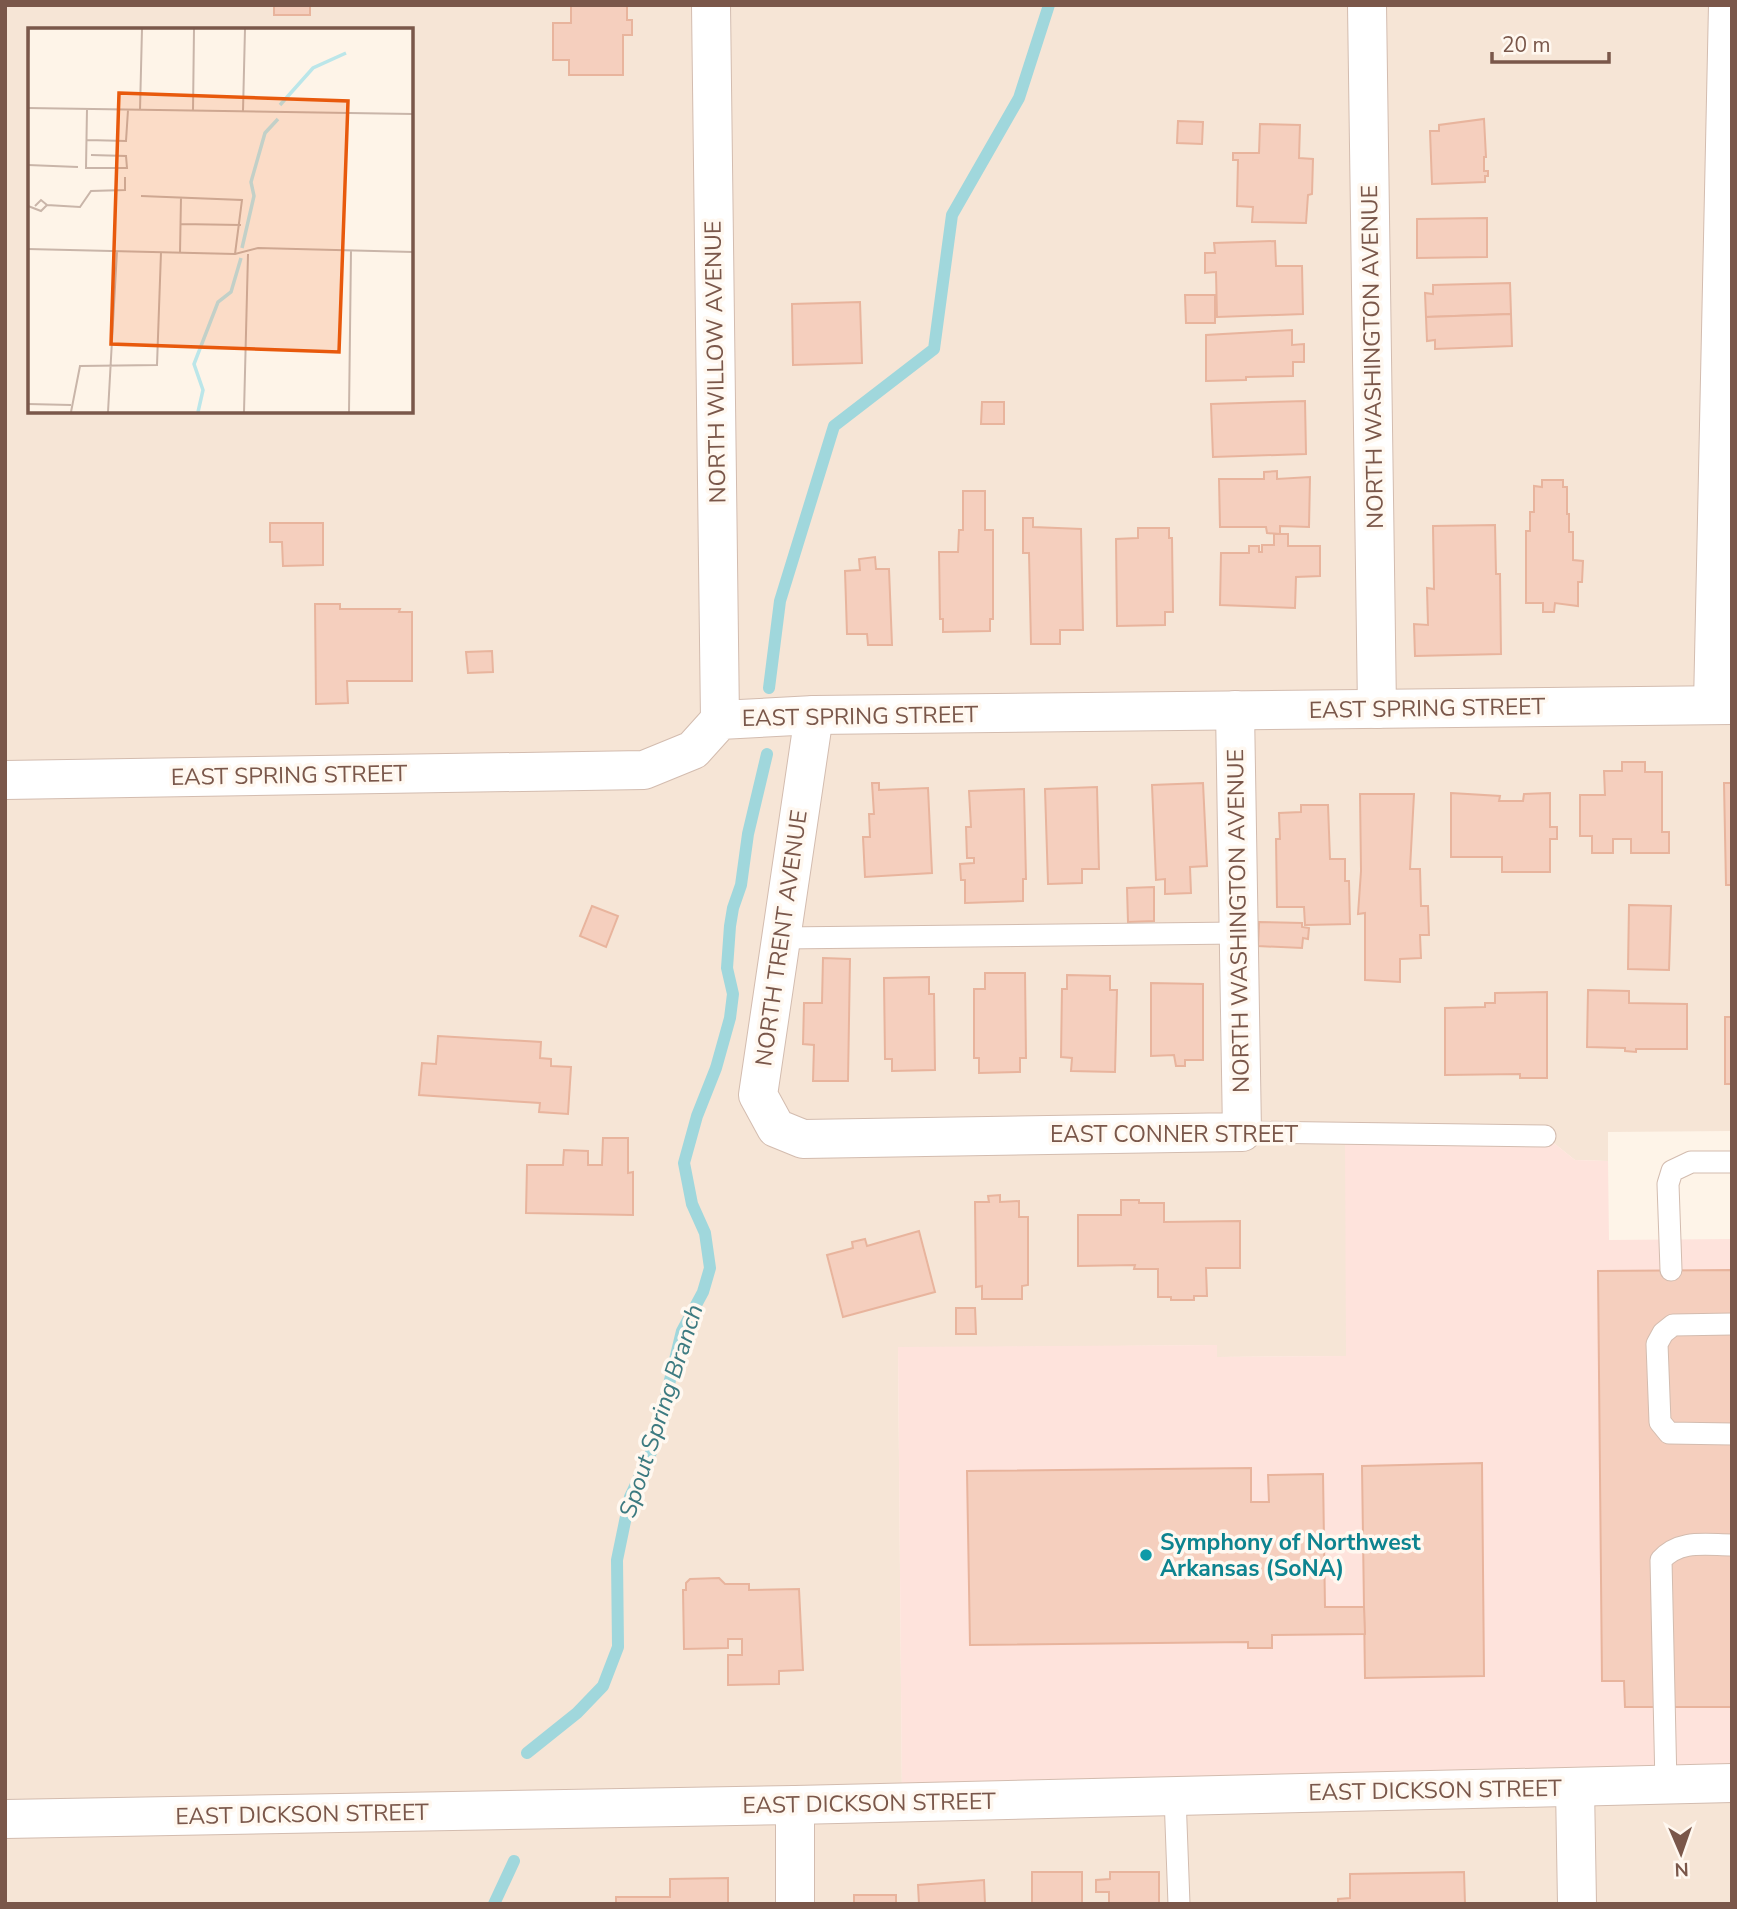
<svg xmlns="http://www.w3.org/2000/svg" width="1737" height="1909" font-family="'Nunito Sans',sans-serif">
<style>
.residential{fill:#f6e5d6;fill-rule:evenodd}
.commercial{fill:#fee3dc}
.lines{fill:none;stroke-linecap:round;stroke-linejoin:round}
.stream{stroke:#a0d7dc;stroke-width:12}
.building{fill:#f5cfbe;stroke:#e8b49d;stroke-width:2}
.lane-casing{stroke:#d3bcaf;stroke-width:23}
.street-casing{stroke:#d3bcaf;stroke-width:40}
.lane{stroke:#fff;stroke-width:21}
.street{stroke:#fff;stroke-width:38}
.culture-dot{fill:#0f9aa8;stroke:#fff8f0;stroke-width:2.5}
.labels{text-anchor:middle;stroke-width:7;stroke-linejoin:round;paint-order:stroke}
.street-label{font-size:23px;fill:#7a574a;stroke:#fff8f0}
.culture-label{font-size:23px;font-weight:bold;fill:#0d838f;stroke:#fff8f0;text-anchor:start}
.water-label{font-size:24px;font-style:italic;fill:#3c7a80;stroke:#fff8f0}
.inset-river{fill:none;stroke:#bbe6e9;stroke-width:3.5}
.inset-road{fill:none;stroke:#c9b5a9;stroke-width:2}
.view{fill:#e8590c;fill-opacity:0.15;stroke:#e8590c;stroke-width:3.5}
.inset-edge{fill:none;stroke:#7a574a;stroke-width:3.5}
</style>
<rect width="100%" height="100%" fill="#fef4e8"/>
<path class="residential" d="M 5,5 L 1728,5 L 1732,1131 L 1608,1132 L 1608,1161 L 1575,1160 L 1545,1136 L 1346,1356 L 1217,1357 L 1216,1345 L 898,1348 L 902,1802 L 1732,1783 L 1732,1904 L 5,1904 ZM 30,30 L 411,30 L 411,411 L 30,411 Z"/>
<path class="commercial" d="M 1345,1134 L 1545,1136 L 1575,1160 L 1608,1161 L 1609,1240 L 1732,1239 L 1732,1783 L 902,1802 L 898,1347 L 1217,1345 L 1217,1357 L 1346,1356 Z"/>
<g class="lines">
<g class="stream">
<path d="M 769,688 L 780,601 L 834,426 L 934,349 L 952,215 L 1019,98 L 1049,5"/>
<path d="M 527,1753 L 577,1713 L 603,1686 L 618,1647 L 617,1560 L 630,1497 L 654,1446 L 682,1331 L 703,1292 L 710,1268 L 705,1233 L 692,1204 L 684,1163 L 697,1116 L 716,1068 L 730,1018 L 733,994 L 727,968 L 730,926 L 733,908 L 741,885 L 748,834 L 767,754"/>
<path d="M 494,1904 L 514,1861"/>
</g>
</g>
<g class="building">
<rect x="274" y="5" width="36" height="10"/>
<path d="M 571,5 L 627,5 L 627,20 L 632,20 L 632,35 L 623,35 L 623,75 L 569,75 L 569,60 L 553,60 L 553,23 L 571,23 Z"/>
<path d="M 1484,119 L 1486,157 L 1484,157 L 1484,171 L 1488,171 L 1488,176 L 1485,176 L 1485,182 L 1432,184 L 1430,131 L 1439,131 L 1439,125 Z"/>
<path d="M 1178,121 L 1203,122 L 1202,144 L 1177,143 Z"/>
<path d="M 1260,124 L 1300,125 L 1299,158 L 1313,159 L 1312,194 L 1308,195 L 1306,223 L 1252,222 L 1253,207 L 1237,206 L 1238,160 L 1233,160 L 1233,153 L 1259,153 Z"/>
<path d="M 1487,218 L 1487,257 L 1417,258 L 1417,219 Z"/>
<path d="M 1275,241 L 1276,266 L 1302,266 L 1303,314 L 1217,317 L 1216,272 L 1205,273 L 1205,253 L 1215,253 L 1214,243 Z"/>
<path d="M 1510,283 L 1511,314 L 1426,317 L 1425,293 L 1433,294 L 1433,285 Z"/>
<path d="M 1185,295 L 1215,295 L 1215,323 L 1186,323 Z"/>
<path d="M 860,302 L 862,363 L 793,365 L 792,304 Z"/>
<path d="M 1511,314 L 1512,346 L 1435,349 L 1435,340 L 1427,341 L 1426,317 Z"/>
<path d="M 1292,330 L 1292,345 L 1304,344 L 1304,362 L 1293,362 L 1293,376 L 1246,377 L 1246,380 L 1206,381 L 1206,335 Z"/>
<path d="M 1305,401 L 1306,454 L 1213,457 L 1211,404 Z"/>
<path d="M 982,402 L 1004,402 L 1004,424 L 981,424 Z"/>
<path d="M 1277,471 L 1277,479 L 1310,477 L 1309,527 L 1280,526 L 1280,534 L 1267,533 L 1266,527 L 1220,527 L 1219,479 L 1264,479 L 1264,472 Z"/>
<path d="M 1542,480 L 1563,480 L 1563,487 L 1567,487 L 1567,514 L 1569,514 L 1569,532 L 1573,532 L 1573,560 L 1583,561 L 1582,582 L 1578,582 L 1578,606 L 1555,603 L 1554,612 L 1543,612 L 1543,603 L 1526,603 L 1526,531 L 1530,531 L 1530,512 L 1534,512 L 1534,486 L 1542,487 Z"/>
<path d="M 963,491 L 985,491 L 985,530 L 993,530 L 993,619 L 990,619 L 990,631 L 943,632 L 943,619 L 940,619 L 939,552 L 958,552 L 959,530 L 963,530 Z"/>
<path d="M 1023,518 L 1033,518 L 1033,527 L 1081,529 L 1083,630 L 1060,630 L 1060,644 L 1031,644 L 1029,553 L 1023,553 Z"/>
<path d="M 270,523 L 323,523 L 323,565 L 283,566 L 282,542 L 270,542 Z"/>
<path d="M 1495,525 L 1496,574 L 1500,574 L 1501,654 L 1415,656 L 1414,624 L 1428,625 L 1427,588 L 1434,589 L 1433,526 Z"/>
<path d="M 1138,528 L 1169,528 L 1169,538 L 1172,538 L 1173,612 L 1165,612 L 1165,625 L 1117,626 L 1116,539 L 1138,538 Z"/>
<path d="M 1274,534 L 1288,534 L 1288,546 L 1320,546 L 1320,576 L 1296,577 L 1295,608 L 1220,605 L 1221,553 L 1249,553 L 1249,546 L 1259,546 L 1259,552 L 1262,552 L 1262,545 L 1274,545 Z"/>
<path d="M 875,557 L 876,569 L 889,569 L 892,645 L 868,645 L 867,634 L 847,634 L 845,571 L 860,570 L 859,559 Z"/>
<path d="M 315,604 L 340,604 L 340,609 L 400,609 L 399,612 L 412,612 L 412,681 L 347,681 L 348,703 L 316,704 Z"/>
<path d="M 492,651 L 493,672 L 468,673 L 466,652 Z"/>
<path d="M 1622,762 L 1645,762 L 1645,772 L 1662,772 L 1662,832 L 1669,832 L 1669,853 L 1631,853 L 1631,839 L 1613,839 L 1613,853 L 1592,853 L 1592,836 L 1580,836 L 1580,795 L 1605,795 L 1604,771 L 1622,771 Z"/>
<path d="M 872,783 L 879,783 L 879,790 L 928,788 L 932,873 L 865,877 L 863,837 L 870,837 L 869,814 L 874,814 Z"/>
<path d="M 1203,783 L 1207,866 L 1190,867 L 1191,893 L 1165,894 L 1165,879 L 1156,880 L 1152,785 Z"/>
<path d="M 1724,783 L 1732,783 L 1732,885 L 1726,885 Z"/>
<path d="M 1097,787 L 1099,869 L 1082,869 L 1082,883 L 1048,884 L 1045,789 Z"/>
<path d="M 1024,789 L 1026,879 L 1023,879 L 1023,901 L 965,903 L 965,880 L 961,880 L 960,864 L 974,863 L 974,858 L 967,858 L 966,827 L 971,827 L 969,791 Z"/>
<path d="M 1451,793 L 1500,796 L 1499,801 L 1523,801 L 1524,794 L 1550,793 L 1550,827 L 1557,827 L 1557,839 L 1550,839 L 1550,872 L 1502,872 L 1502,857 L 1451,857 Z"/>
<path d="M 1360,794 L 1414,794 L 1410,869 L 1420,869 L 1421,906 L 1428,906 L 1429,935 L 1420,935 L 1421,958 L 1400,959 L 1400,982 L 1365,980 L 1365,913 L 1358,914 L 1361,871 Z"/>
<path d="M 1301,805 L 1328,805 L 1330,859 L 1345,859 L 1345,881 L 1349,881 L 1350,924 L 1305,925 L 1304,907 L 1277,907 L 1276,839 L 1280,839 L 1279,813 L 1301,812 Z"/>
<path d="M 1154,887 L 1154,921 L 1128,922 L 1127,888 Z"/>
<path d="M 1629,905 L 1671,906 L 1669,970 L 1628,969 Z"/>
<path d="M 592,906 L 618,916 L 606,947 L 580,936 Z"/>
<path d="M 1259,922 L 1302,923 L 1302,927 L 1309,928 L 1308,939 L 1303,938 L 1302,948 L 1258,946 Z"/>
<path d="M 823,958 L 850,959 L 848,1081 L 813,1081 L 814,1045 L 803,1044 L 804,1003 L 822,1003 Z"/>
<path d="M 985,973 L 1025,973 L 1026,1058 L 1020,1058 L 1020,1072 L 979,1073 L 979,1058 L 974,1058 L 974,989 L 985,989 Z"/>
<path d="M 1067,975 L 1110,976 L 1110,990 L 1117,990 L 1115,1072 L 1071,1071 L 1072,1058 L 1061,1057 L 1062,989 L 1067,989 Z"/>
<path d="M 929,977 L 929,994 L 934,994 L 935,1070 L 892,1071 L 892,1059 L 885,1059 L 884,978 Z"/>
<path d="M 1151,983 L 1203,984 L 1203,1060 L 1185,1060 L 1185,1066 L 1176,1066 L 1174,1055 L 1151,1056 Z"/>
<path d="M 1588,990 L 1629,991 L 1629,1003 L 1687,1004 L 1687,1049 L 1636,1049 L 1636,1052 L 1625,1051 L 1625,1048 L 1587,1047 Z"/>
<path d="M 1547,992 L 1547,1078 L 1520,1078 L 1520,1074 L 1445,1075 L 1445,1008 L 1485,1007 L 1485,1003 L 1495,1003 L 1495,993 Z"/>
<rect x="1725" y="1017" width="7" height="67"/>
<path d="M 438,1036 L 541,1042 L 540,1058 L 551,1059 L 551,1066 L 571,1067 L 568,1114 L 539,1112 L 540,1103 L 419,1095 L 422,1063 L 436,1064 Z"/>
<path d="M 603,1138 L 628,1138 L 628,1173 L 633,1172 L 633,1215 L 526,1213 L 527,1165 L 563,1165 L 564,1150 L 588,1151 L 588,1165 L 602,1165 Z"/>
<path d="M 1000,1195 L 1000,1202 L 1019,1201 L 1019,1217 L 1028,1217 L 1028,1285 L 1022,1286 L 1022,1299 L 982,1299 L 982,1286 L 976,1287 L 975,1202 L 989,1202 L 988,1196 Z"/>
<path d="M 1121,1200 L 1139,1200 L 1139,1203 L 1164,1203 L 1164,1222 L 1240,1221 L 1240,1268 L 1206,1268 L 1207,1296 L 1194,1296 L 1194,1300 L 1171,1300 L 1171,1297 L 1158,1297 L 1158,1269 L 1134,1269 L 1135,1265 L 1078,1266 L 1078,1215 L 1121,1215 Z"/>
<path d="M 919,1231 L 935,1292 L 843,1317 L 827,1255 L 853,1248 L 852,1242 L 865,1239 L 867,1246 Z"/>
<path d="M 1732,1270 L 1732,1707 L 1625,1707 L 1624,1681 L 1602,1681 L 1598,1271 Z"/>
<path d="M 956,1308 L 975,1308 L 976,1334 L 956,1334 Z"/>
<path d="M 1482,1463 L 1484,1676 L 1365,1678 L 1362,1466 Z"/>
<path d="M 1251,1468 L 1251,1502 L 1269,1502 L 1268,1475 L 1323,1474 L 1325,1607 L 1364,1607 L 1365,1634 L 1272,1635 L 1272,1648 L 1248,1648 L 1248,1642 L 970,1645 L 967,1471 Z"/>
<path d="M 719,1578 L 725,1584 L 749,1584 L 749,1590 L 799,1589 L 803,1670 L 779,1671 L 779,1684 L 728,1685 L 728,1655 L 742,1655 L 742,1639 L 728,1639 L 728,1648 L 684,1649 L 683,1590 L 686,1590 L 686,1583 L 690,1579 Z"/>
<rect x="1032" y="1872" width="50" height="32"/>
<path d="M 1110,1872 L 1159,1872 L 1159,1904 L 1109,1904 L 1109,1892 L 1096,1892 L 1096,1880 L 1110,1879 Z"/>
<path d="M 1464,1872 L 1465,1904 L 1338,1904 L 1338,1899 L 1350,1898 L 1350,1874 Z"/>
<path d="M 728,1878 L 728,1904 L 616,1904 L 616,1897 L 670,1897 L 670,1879 Z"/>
<path d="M 984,1880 L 985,1904 L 919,1904 L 918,1885 Z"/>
<rect x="854" y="1895" width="42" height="9"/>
</g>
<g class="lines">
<g class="lane-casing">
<g id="lane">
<path d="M 781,938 L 1238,933"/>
<path d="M 1242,1132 L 1545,1136"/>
<path d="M 1671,1270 L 1668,1184 L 1672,1171 L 1691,1162 L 1732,1162"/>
<path d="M 1732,1324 L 1673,1325 L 1663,1333 L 1657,1344 L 1660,1422 L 1669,1433 L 1732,1434"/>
<path d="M 1666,1785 L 1661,1560 C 1680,1539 1706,1545 1732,1545"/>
<path d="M 1175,1796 L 1179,1904"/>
</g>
</g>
<g class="street-casing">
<g id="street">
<path d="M 711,5 L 720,720"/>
<path d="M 1367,5 L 1377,709"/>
<path d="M 1713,705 L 1728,5"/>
<path d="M 814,715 L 758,1095 L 776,1128 L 803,1139 L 1242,1132 L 1235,710"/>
<path d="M 5,780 L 644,770 L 693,750 L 720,720 L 814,715 L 1732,705"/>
<path d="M 1575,1787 L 1577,1904"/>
<path d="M 795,1805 L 795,1904"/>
<path d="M 5,1819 L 795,1805 L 1732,1783"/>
</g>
</g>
<use href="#lane" class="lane"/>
<use href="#street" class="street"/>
</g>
<circle class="culture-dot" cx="1146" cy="1555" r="7"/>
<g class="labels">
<g class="street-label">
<text transform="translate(1372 357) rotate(-91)" y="8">NORTH WASHINGTON AVENUE</text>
<text transform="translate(715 362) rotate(-91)" y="8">NORTH WILLOW AVENUE</text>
<text transform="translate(1427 708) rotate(-1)" y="8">EAST SPRING STREET</text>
<text transform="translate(860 716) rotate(-1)" y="8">EAST SPRING STREET</text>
<text transform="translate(289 775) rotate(-1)" y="8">EAST SPRING STREET</text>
<text transform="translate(1238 921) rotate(-91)" y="8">NORTH WASHINGTON AVENUE</text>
<text transform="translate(781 938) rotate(-82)" y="8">NORTH TRENT AVENUE</text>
<text x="1174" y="1142">EAST CONNER STREET</text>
<text transform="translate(1435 1790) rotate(-1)" y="8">EAST DICKSON STREET</text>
<text transform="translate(869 1803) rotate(-1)" y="8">EAST DICKSON STREET</text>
<text transform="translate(302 1814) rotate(-1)" y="8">EAST DICKSON STREET</text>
</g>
<g class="culture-label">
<text x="1160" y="1550">Symphony of Northwest<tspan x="1160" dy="26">Arkansas (SoNA)</tspan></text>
</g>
<g class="water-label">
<text transform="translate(661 1411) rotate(-72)" y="8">Spout Spring Branch</text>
</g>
</g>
<g transform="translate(28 28)">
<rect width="385" height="385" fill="#fef4e8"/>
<path class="inset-river" d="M 252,77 L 285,40 L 318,25M 214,220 L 226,168 L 223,154 L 237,105 L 250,91M 170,384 L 175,362 L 166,336 L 190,274 L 203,264 L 213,230"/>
<path class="inset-road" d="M 0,31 L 1,1M 0,80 L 385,86M 59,81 L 58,140 L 99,140 L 98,128 L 63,127M 112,82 L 114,1M 165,83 L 166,1M 215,83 L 217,1M 59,112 L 98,113 L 100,82M 0,137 L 50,139M 113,168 L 214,172 L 207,226M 0,178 L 13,183 L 19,177M 7,178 L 13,172 L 19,177 L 52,179 L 63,163 L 97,162 L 97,149M 152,196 L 213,197M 0,221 L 207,226 L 230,220 L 385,224M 152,225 L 153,169M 0,376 L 43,377M 43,384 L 52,338 L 129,337 L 133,224M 80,384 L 89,223M 216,384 L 220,226M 321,384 L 323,222"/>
<path class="view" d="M 91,65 L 320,73 L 311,324 L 83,316 Z"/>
<rect width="385" height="385" class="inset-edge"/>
</g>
<rect width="1737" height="1909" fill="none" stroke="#7a574a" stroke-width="14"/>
<g transform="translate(1681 1853) rotate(178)" stroke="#fff8f0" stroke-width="5" paint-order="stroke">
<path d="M0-5L12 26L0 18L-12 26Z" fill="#7a574a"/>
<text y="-10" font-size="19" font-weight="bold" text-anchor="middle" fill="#7a574a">N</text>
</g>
<path d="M1492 52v10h117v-10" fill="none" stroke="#7a574a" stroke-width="3.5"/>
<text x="1502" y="52" font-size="21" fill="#7a574a" stroke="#fff8f0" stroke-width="5" paint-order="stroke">20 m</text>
</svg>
